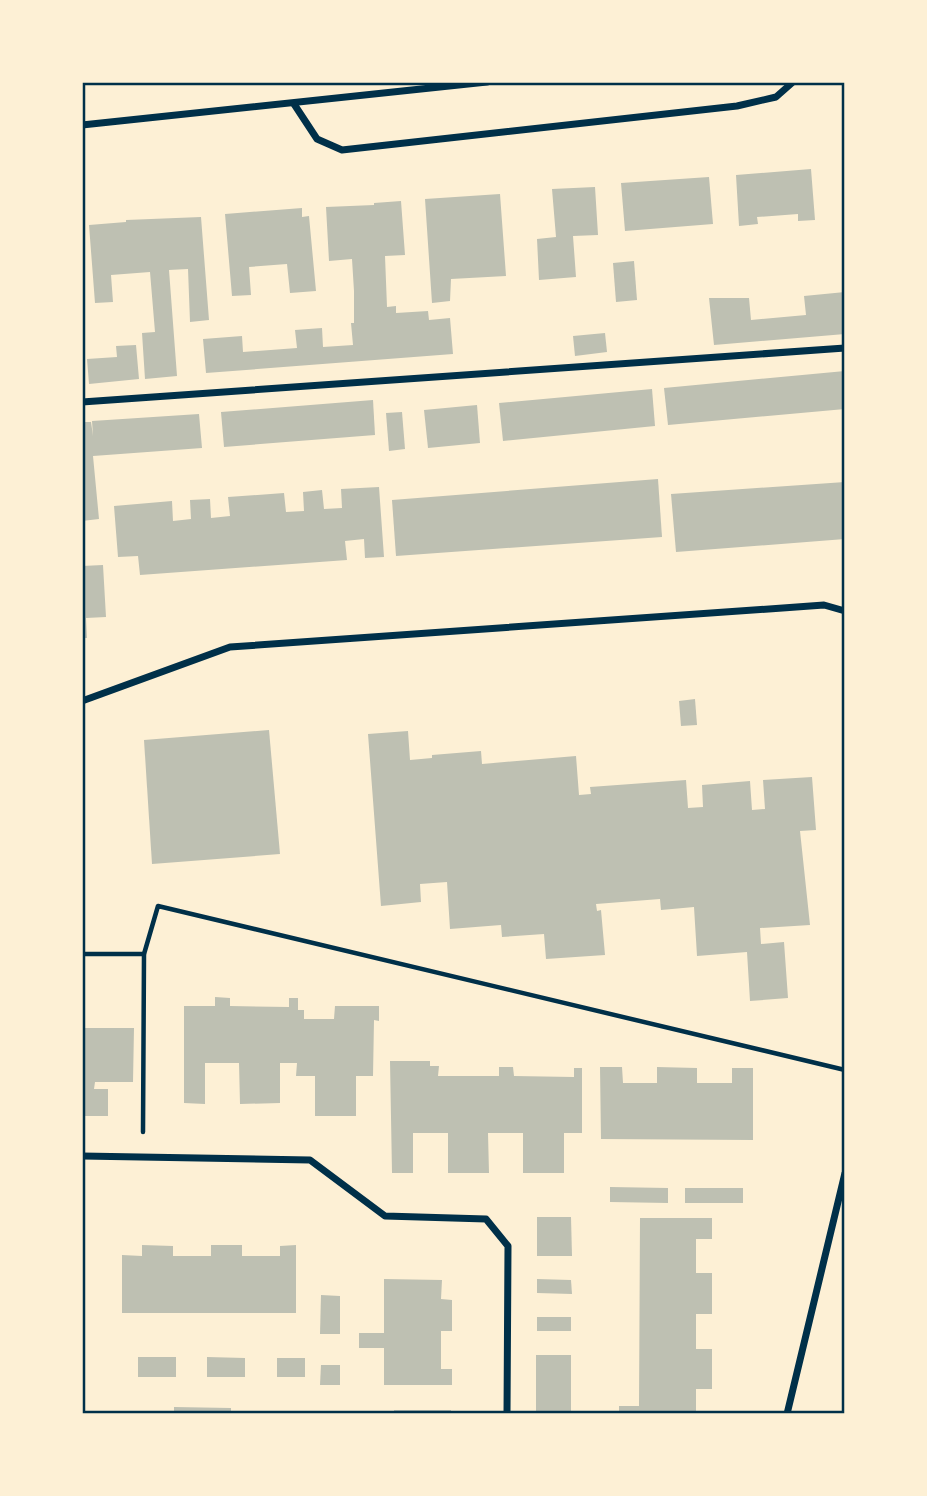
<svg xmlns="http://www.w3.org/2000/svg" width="927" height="1496" font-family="'Work Sans',sans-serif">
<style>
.building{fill:#bec0b2}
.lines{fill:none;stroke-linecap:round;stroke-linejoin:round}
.path{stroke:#003049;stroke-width:4.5}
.minor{stroke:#003049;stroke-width:7}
.neatline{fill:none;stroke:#003049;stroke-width:2.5}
</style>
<rect width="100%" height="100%" fill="#fdf0d5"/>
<g class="building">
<path d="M 811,169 L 815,220 L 798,221 L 798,214 L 757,217 L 758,224 L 739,226 L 736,175 Z"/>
<path d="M 709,177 L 713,224 L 625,231 L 621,183 Z"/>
<path d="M 595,187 L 598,235 L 573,236 L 576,277 L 539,280 L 537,239 L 556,237 L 552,189 Z"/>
<path d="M 500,194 L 506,276 L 451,279 L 450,301 L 432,303 L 425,199 Z"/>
<path d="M 401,201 L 405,255 L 385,256 L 387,307 L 396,306 L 396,313 L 428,311 L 429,320 L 450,318 L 453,354 L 206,373 L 203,339 L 242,336 L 243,352 L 297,348 L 295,330 L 322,328 L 323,347 L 353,345 L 351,323 L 354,323 L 354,291 L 352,259 L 329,261 L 326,207 L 374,205 L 374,203 Z"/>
<path d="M 302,208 L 302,217 L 309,216 L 316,291 L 290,293 L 287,264 L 249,267 L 251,295 L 232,296 L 225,214 Z"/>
<path d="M 201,217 L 209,320 L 190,322 L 188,269 L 169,270 L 177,376 L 145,379 L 142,333 L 155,332 L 150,272 L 111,275 L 113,302 L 95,303 L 89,225 L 126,222 L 126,220 Z"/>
<path d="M 634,261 L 637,300 L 616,302 L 613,263 Z"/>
<path d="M 845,292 L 845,334 L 714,345 L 709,298 L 749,298 L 751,320 L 806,315 L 804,296 Z"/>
<path d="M 605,333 L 607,352 L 575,356 L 573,336 Z"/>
<path d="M 136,345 L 139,379 L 89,384 L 87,359 L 117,357 L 116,346 Z"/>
<path d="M 845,371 L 845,409 L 668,425 L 664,388 Z"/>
<path d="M 652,389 L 655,426 L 503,441 L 499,403 Z"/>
<path d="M 373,400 L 375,435 L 224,447 L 221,412 Z"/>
<path d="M 477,405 L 480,443 L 428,448 L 424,410 Z"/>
<path d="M 402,412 L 405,449 L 389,451 L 386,413 Z"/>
<path d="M 199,414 L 202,448 L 93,456 L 99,519 L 82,521 L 82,422 L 91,422 L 93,436 L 92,421 Z"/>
<path d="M 658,479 L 662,537 L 396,556 L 392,500 Z"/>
<path d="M 845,482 L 845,539 L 676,552 L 671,494 Z"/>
<path d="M 379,487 L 384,557 L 365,558 L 364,539 L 345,541 L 347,560 L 140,575 L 138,556 L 118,557 L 114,506 L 172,501 L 173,521 L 191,519 L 190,500 L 210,499 L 211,518 L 230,516 L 228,497 L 284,493 L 286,512 L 304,511 L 303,492 L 322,490 L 324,509 L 342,508 L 341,489 Z"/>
<path d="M 103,565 L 106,617 L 86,618 L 87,638 L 82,638 L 82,566 Z"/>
<path d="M 695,699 L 697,725 L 681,726 L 679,701 Z"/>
<path d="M 269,730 L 280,854 L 152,864 L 144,740 Z"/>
<path d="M 408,731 L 410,760 L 432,758 L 432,755 L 481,751 L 482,764 L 576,756 L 579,795 L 591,794 L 590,787 L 686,780 L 688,808 L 703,807 L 702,785 L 750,781 L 752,810 L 765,809 L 763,780 L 812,777 L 816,830 L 800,831 L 810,925 L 760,928 L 761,944 L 784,942 L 788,998 L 750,1001 L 747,952 L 697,956 L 694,907 L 661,910 L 660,899 L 596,904 L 597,911 L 601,910 L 605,955 L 546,959 L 544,934 L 502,937 L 501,925 L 450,929 L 447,882 L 420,884 L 421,902 L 381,906 L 368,734 Z"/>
<path d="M 215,997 L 230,998 L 230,1006 L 289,1007 L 289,998 L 298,998 L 298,1010 L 304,1010 L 304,1019 L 334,1019 L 335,1006 L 379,1006 L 379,1021 L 374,1020 L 373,1076 L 356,1076 L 356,1116 L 315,1116 L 315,1076 L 296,1076 L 297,1063 L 280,1063 L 280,1103 L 240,1104 L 239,1063 L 205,1063 L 205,1104 L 184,1103 L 184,1006 L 215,1006 Z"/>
<path d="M 82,1028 L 134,1028 L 133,1082 L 95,1082 L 94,1089 L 108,1089 L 108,1116 L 82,1116 Z"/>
<path d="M 390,1061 L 430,1061 L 430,1066 L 439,1066 L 438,1076 L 499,1076 L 499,1067 L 513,1067 L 514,1076 L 574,1077 L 574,1068 L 582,1068 L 582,1133 L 564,1133 L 564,1173 L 523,1173 L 523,1133 L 488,1133 L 489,1173 L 448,1173 L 448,1133 L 413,1133 L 413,1173 L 392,1173 Z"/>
<path d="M 600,1067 L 622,1067 L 623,1083 L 657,1083 L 657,1067 L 697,1068 L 697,1083 L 732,1083 L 732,1068 L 753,1068 L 753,1140 L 601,1139 Z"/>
<path d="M 610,1187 L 668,1188 L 668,1203 L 610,1202 Z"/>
<rect x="685" y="1188" width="58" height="15"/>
<path d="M 537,1217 L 571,1217 L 572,1256 L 537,1256 Z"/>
<path d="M 640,1218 L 712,1218 L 712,1239 L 696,1239 L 696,1273 L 712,1273 L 712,1314 L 696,1314 L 696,1349 L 712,1349 L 712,1389 L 696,1389 L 696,1414 L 619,1414 L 619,1406 L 639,1406 Z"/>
<path d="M 142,1245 L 173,1246 L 173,1256 L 211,1256 L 211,1245 L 242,1245 L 242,1256 L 280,1256 L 280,1246 L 296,1245 L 296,1313 L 122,1313 L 122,1255 L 142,1256 Z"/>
<path d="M 384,1279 L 442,1280 L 441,1299 L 452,1300 L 452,1331 L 441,1331 L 441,1369 L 452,1369 L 452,1385 L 384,1385 L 384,1348 L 359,1348 L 359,1333 L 384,1333 Z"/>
<path d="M 537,1279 L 571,1280 L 572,1294 L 537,1293 Z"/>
<path d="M 321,1295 L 340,1296 L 340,1334 L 320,1334 Z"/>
<rect x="537" y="1317" width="34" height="14"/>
<rect x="536" y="1355" width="35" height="59"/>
<rect x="138" y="1357" width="38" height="20"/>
<path d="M 207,1357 L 245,1358 L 245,1377 L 207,1377 Z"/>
<rect x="277" y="1358" width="28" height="19"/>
<path d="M 321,1365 L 340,1365 L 340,1385 L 320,1385 Z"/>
<path d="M 174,1407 L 231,1408 L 231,1414 L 174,1414 Z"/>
<rect x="394" y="1410" width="57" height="4"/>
</g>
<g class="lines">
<g class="path">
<path d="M 82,954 L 144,954"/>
<path d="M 143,1132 L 144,954 L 158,906 L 845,1070"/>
</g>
<g class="minor">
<path d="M 294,104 L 317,139 L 342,150 L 737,106 L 776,97 L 793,82"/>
<path d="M 82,125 L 487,82"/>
<path d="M 82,402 L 845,348"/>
<path d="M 82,701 L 230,647 L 824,605 L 845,611"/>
<path d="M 82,1156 L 310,1160 L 385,1216 L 486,1219 L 508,1246 L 507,1414"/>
<path d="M 787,1414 L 845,1173"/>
</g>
</g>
<rect width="927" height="1496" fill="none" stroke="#fdf0d5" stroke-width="168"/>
<rect x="84" y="84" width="759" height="1328" class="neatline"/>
</svg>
